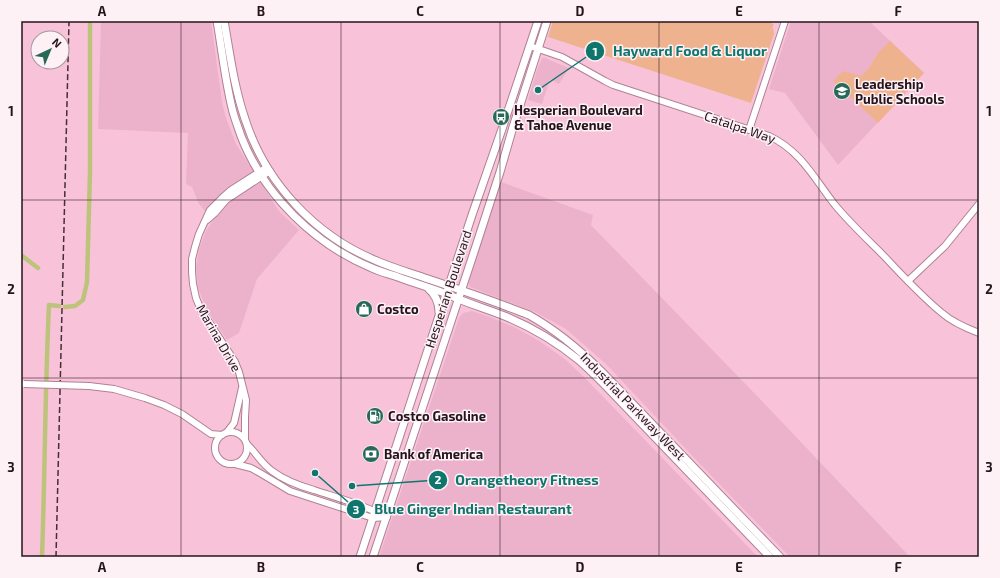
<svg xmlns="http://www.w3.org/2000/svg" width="1000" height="578" font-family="'Exo 2',sans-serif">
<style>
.built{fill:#edb2cb}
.green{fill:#efb28e}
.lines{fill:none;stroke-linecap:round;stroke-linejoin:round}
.canal{stroke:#bec37c;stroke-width:4.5}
.minor-casing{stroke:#b18095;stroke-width:8}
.major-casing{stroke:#b18095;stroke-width:9}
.minor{stroke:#fff;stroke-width:6}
.major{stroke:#fff;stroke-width:7}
.rail{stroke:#452e38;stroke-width:1.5;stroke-dasharray:6 3;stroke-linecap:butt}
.minor-bridge-casing{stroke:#b18095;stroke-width:8;stroke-linecap:butt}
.minor-bridge{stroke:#fff;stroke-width:6}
.grid{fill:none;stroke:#26141c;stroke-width:1;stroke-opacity:0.55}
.labels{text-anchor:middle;stroke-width:3;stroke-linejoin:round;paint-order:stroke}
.poi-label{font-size:13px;font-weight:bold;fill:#26141c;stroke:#fdf1f6;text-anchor:start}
.street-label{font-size:13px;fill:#26141c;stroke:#fdf1f6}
.leader{fill:none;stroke:#0f766e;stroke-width:1.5}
.callout-dot{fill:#0f766e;stroke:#fdf1f6;stroke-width:1.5}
.mark-label{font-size:12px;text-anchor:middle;font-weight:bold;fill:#fff}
.callout-label{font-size:14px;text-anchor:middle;font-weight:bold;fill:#0f766e;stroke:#fdf1f6;stroke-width:3;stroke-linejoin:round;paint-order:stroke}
.neatline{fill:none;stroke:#26141c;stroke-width:1.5}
.grid-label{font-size:13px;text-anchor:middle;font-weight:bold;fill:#26141c}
</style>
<rect width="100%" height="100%" fill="#f8c3d9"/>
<g class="built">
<path d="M 101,21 L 211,21 L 222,102 L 225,115 L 236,144 L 279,211 L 299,230 L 257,279 L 239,333 L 227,340 L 207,310 L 198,288 L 196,268 L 199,249 L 206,231 L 214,219 L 204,210 L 199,204 L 192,187 L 186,184 L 188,133 L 98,129 Z"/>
<path d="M 791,21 L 869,21 L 924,73 L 838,165 L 785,93 L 769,89 Z"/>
<path d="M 542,58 L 545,58 L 569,68 L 559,84 L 550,79 L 542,104 L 528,100 L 537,70 Z"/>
<path d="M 501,182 L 593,215 L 591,225 L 762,401 L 910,557 L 790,557 L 700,464 L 606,364 L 566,329 L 535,312 L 470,287 L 468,282 Z"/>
<path d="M 472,311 L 490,317 L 516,328 L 541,342 L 566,360 L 587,380 L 758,557 L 379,557 L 459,318 L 463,313 Z"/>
</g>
<g class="green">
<path d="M 553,21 L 769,21 L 774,25 L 764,38 L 773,27 L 774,34 L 751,103 L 548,37 Z"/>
<path d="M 890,41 L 924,73 L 878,123 L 833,81 L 843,71 L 861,76 L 869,68 L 878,53 Z"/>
</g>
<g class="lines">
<g class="canal">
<path d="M 21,255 L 38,268"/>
<path d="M 65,307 L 75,306 L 83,300 L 87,282 L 90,172 L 90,21"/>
<path d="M 42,557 C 45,473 45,389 49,305 L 59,306"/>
</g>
<g class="minor-casing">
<g id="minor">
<path d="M 530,46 L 562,57 L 605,81 L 613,85 L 769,136 C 801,151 814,178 835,205 C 850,223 867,239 883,255 C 902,275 921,296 942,313 C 952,322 966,328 979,333"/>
<path d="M 749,130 L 785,21"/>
<path d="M 207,220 L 215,213 L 226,200 L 270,171"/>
<path d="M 908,281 L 945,246 L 979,204"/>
<path d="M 89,386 L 114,389 L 145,398 L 164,405 L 182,414 L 211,434 L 222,435"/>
<circle cx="231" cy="448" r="16"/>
<path d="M 227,432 L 234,423 L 242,388"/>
<path d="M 245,439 L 245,417 L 246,400 L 239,372 L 235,362 L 201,310 L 196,298 L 193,284 L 192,272 L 192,259 L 195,247 L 199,234 L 210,210 L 223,197 L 231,190 L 267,167"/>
<path d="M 247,444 C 256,453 262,464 272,471 C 285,481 300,486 314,490 C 338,498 365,505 386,517"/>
<path d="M 235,464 L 251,468 L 260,473 L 290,491 L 373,518 L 387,517"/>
</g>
</g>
<g class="major-casing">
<g id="major">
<path d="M 217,21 C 222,50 225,79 232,108 C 234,117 238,127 241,136 C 264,195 314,244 372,268 C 380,272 390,274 398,277 C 414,283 431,288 447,294 C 466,303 487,309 507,317 C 533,328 558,343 580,361 C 588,368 595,375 602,382 L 770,557"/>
<path d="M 224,21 C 230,54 234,87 245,119 C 265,182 315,236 377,261 C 393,268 411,273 428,279 C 455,288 482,297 508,307 C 515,310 522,312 529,315 C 556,330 581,351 603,373 L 780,557"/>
<path d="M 428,288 C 436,295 439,302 439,312"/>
<path d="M 360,557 L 472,215 L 502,129 L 538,21"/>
<path d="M 373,557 L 475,249 L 500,172 L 513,127 L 547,21"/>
</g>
</g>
<use href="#minor" class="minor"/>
<use href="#major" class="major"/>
<path class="rail" d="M 56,557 L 69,21"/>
<g class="minor-bridge-casing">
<path id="minor-bridge" d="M 24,384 L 89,386"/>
</g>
<use href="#minor-bridge" class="minor-bridge"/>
</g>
<path class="grid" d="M 181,21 L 181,557M 341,21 L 341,557M 500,21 L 500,557M 659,21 L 659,557M 819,21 L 819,557M 21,200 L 979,200M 21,378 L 979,378"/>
<defs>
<g id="school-disc" transform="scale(0.9)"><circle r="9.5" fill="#286856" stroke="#fdf1f6"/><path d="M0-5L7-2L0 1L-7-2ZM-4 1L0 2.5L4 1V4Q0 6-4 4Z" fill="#fff"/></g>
<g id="bus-disc" transform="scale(0.9)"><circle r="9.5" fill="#286856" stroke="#fdf1f6"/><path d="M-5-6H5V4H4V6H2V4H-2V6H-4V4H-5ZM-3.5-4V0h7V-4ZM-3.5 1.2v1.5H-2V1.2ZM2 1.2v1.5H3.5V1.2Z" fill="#fff"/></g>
<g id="shop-disc" transform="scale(0.9)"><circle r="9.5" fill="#286856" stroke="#fdf1f6"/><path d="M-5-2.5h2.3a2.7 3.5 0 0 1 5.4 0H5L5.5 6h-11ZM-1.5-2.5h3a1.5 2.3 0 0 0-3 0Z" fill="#fff"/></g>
<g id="fuel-disc" transform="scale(0.9)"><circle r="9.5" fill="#286856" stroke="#fdf1f6"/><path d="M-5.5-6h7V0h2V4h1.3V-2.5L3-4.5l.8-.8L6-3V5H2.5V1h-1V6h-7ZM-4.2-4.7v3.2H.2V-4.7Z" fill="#fff"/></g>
<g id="bank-disc" transform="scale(0.9)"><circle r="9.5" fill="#286856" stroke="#fdf1f6"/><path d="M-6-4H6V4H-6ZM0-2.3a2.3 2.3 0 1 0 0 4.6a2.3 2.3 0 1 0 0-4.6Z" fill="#fff"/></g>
</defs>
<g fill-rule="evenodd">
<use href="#school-disc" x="842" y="91"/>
<use href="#bus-disc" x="501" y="117"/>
<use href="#shop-disc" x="364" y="309"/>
<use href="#fuel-disc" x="375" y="416"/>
<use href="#bank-disc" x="371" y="454"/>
</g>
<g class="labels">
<g class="poi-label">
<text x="855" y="89">Leadership<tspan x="855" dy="15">Public Schools</tspan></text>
<text x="514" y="115">Hesperian Boulevard<tspan x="514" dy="15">&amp; Tahoe Avenue</tspan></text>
<text x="377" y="314">Costco</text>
<text x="388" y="421">Costco Gasoline</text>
<text x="384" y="459">Bank of America</text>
</g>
<g class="street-label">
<text transform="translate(740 127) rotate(19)" y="5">Catalpa Way</text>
<text transform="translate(448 289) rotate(-72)" y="5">Hesperian Boulevard</text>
<text transform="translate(219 338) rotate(60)" y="5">Marina Drive</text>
<text transform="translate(633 406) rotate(46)" y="5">Industrial Parkway West</text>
</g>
</g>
<path class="leader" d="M538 90L595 51M352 486L438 480M315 473L356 509"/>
<g class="callout-dot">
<circle cx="538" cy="90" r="4"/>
<circle cx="352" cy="486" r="4"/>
<circle cx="315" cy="473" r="4"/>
<circle cx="595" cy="51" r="10"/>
<circle cx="438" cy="480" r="10"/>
<circle cx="356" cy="509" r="10"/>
</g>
<g class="mark-label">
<text x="595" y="56">1</text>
<text x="438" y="484">2</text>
<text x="356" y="514">3</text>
</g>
<g class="callout-label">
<text x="690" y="56">Hayward Food &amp; Liquor</text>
<text x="527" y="485">Orangetheory Fitness</text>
<text x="473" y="514">Blue Ginger Indian Restaurant</text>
</g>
<rect width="1000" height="578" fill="none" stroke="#fdf1f6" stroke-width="44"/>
<g transform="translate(50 50) rotate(44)"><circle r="19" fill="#fdf1f6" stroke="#a7999f"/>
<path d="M0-3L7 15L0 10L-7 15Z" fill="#286856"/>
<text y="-6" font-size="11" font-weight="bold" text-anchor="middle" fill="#26141c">N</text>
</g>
<rect x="22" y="22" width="956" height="534" class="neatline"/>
<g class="grid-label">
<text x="102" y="16">A</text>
<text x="261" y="16">B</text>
<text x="420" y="16">C</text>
<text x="580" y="16">D</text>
<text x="739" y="16">E</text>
<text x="898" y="16">F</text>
<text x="11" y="116">1</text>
<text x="989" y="116">1</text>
<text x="11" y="294">2</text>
<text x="989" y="294">2</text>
<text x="11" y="472">3</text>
<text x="989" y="472">3</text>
<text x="102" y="572">A</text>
<text x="261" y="572">B</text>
<text x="420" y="572">C</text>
<text x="580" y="572">D</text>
<text x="739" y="572">E</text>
<text x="898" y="572">F</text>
</g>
</svg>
